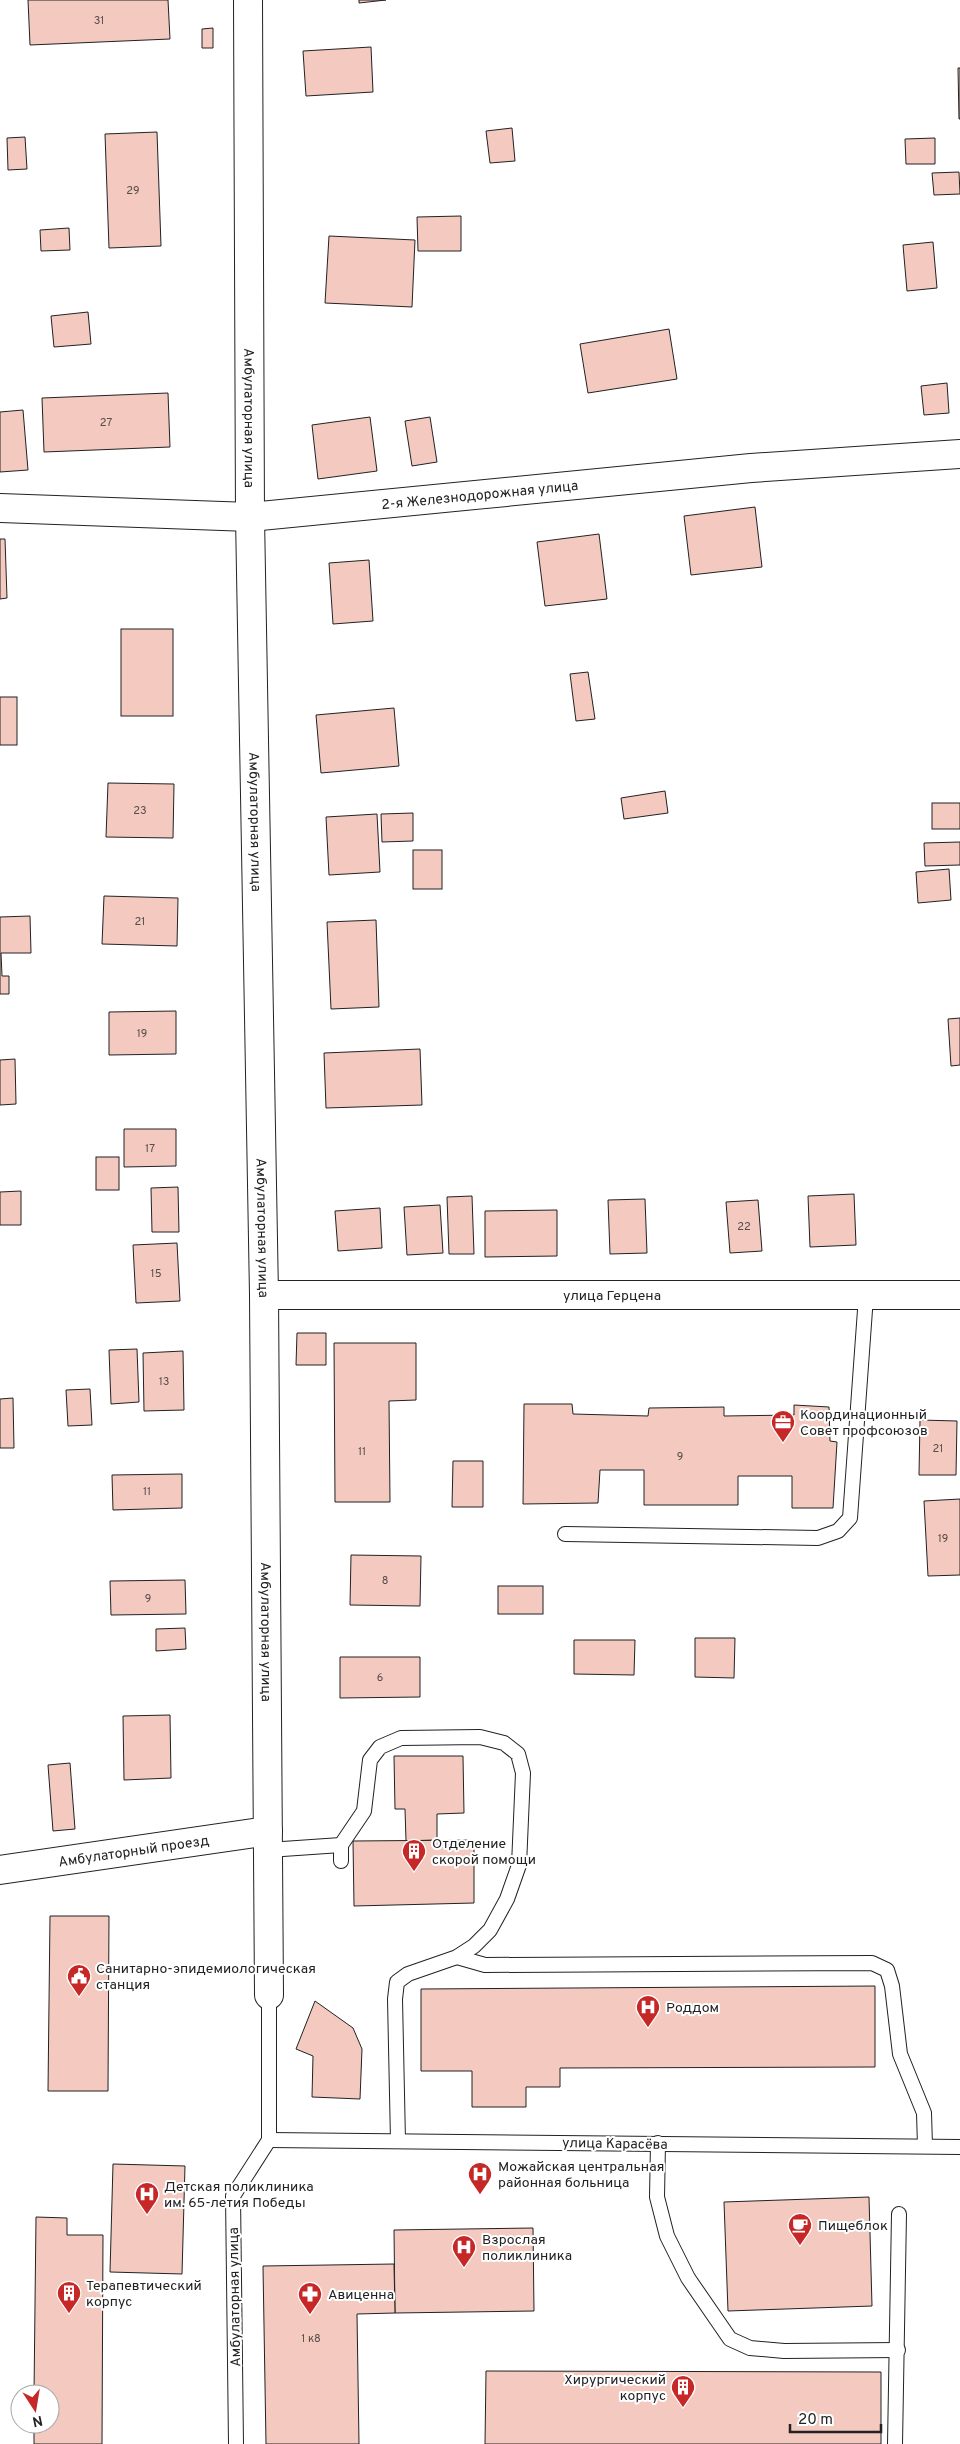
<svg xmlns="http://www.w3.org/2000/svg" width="960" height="2444" font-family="Overpass,sans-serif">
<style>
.building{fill:#f3c9c0;stroke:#222}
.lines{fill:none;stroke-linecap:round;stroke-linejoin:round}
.lane-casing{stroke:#222;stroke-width:16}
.street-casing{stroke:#222;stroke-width:30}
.lane{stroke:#fff;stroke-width:14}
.street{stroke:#fff;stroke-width:28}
.labels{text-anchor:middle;stroke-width:4;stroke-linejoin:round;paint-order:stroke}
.number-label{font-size:11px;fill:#564c4a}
.street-label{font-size:14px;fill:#222;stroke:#fff}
.poi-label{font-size:14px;fill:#222;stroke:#fff;text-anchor:start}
</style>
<rect width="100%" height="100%" fill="#fff"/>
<g class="building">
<path d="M 28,0 L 168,0 L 170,39 L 30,45 Z"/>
<path d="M 359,0 L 386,0 L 359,3 Z"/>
<path d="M 213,28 L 213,48 L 202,48 L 202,29 Z"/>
<path d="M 371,47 L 373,92 L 306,96 L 303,51 Z"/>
<path d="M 958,68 L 960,68 L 960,119 L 959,119 Z"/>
<path d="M 512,128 L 515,161 L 490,163 L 486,131 Z"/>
<path d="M 157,132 L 161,246 L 109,248 L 105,134 Z"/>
<path d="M 25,137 L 27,169 L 8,170 L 7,138 Z"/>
<path d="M 935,138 L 935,164 L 906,164 L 905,139 Z"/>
<path d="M 959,172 L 960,194 L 934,195 L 932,173 Z"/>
<path d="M 461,216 L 461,251 L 418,251 L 417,217 Z"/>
<path d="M 69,228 L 70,250 L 41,251 L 40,230 Z"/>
<path d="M 329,236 L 415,240 L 412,307 L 325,303 Z"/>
<path d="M 933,242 L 937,288 L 907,291 L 903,245 Z"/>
<path d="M 88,312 L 91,344 L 54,347 L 51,316 Z"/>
<path d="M 669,329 L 677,379 L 588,393 L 580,344 Z"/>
<path d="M 947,383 L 949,413 L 924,415 L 921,386 Z"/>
<path d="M 168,393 L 170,447 L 44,452 L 42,398 Z"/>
<path d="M 23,410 L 28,470 L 0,472 L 0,412 Z"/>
<path d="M 370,417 L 377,471 L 318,479 L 312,425 Z"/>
<path d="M 430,417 L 437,462 L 412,466 L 405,421 Z"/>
<path d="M 755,507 L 762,567 L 691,575 L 684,516 Z"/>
<path d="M 599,534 L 607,599 L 545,606 L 537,542 Z"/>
<path d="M 0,539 L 5,539 L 7,598 L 0,599 Z"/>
<path d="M 369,560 L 373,621 L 333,624 L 329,563 Z"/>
<rect x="121" y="629" width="52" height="87"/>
<path d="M 588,672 L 595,719 L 576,721 L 570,674 Z"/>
<rect x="0" y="697" width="17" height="48"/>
<path d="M 394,708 L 399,766 L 321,773 L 316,715 Z"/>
<path d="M 108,783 L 174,784 L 173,838 L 106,837 Z"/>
<path d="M 665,791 L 668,813 L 624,819 L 621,798 Z"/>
<rect x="932" y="803" width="28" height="26"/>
<path d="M 413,813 L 413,841 L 382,842 L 381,814 Z"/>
<path d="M 377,814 L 380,872 L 329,875 L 326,817 Z"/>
<path d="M 960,842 L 960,865 L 925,866 L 924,843 Z"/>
<rect x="413" y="850" width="29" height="39"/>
<path d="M 949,869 L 951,900 L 918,903 L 916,872 Z"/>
<path d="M 104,896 L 178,898 L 177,946 L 102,944 Z"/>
<path d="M 30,916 L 31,953 L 1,953 L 2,976 L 9,976 L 9,994 L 0,994 L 0,917 Z"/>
<path d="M 376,920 L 379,1007 L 331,1009 L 327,922 Z"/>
<path d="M 176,1011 L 176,1054 L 109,1055 L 109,1012 Z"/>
<path d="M 960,1018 L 960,1065 L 951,1066 L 948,1019 Z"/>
<path d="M 420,1049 L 422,1105 L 326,1108 L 324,1053 Z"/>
<path d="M 15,1059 L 16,1104 L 0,1105 L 0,1060 Z"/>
<path d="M 124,1129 L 176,1129 L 176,1166 L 124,1167 Z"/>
<rect x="96" y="1157" width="23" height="33"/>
<path d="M 178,1187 L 179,1232 L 152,1232 L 151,1188 Z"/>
<path d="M 21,1191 L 21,1225 L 0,1225 L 0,1192 Z"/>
<path d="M 854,1194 L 856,1245 L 810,1247 L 808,1196 Z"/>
<path d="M 472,1196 L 474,1254 L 449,1254 L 447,1197 Z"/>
<path d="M 645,1199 L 647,1253 L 610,1254 L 608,1200 Z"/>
<path d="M 758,1200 L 762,1251 L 730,1253 L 726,1202 Z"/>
<path d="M 440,1205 L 443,1253 L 407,1255 L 404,1207 Z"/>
<path d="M 380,1208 L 382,1248 L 338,1251 L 335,1211 Z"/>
<path d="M 557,1210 L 557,1256 L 485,1257 L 485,1211 Z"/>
<path d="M 177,1243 L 180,1301 L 136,1303 L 133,1245 Z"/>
<path d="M 297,1333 L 326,1333 L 326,1365 L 296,1365 Z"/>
<path d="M 334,1343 L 416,1343 L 416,1400 L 389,1401 L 390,1502 L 335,1502 Z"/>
<path d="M 137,1349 L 139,1402 L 111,1404 L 109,1350 Z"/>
<path d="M 183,1351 L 184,1410 L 144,1411 L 143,1353 Z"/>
<path d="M 90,1389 L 92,1425 L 68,1426 L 66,1390 Z"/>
<path d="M 13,1398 L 14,1448 L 0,1448 L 0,1399 Z"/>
<path d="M 524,1404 L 572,1404 L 573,1414 L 648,1416 L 649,1408 L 724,1407 L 724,1416 L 794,1415 L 794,1405 L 829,1407 L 830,1441 L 837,1442 L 833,1508 L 792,1508 L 792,1476 L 738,1476 L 738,1505 L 644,1505 L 644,1470 L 600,1470 L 598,1503 L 523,1504 Z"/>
<path d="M 920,1420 L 957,1421 L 956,1475 L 919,1475 Z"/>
<path d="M 453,1461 L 483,1461 L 483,1507 L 452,1507 Z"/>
<path d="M 182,1474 L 182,1508 L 113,1510 L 112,1475 Z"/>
<path d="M 960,1499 L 960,1575 L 928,1576 L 924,1501 Z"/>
<path d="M 351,1555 L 421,1556 L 420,1606 L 350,1605 Z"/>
<path d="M 185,1580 L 186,1614 L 111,1615 L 110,1581 Z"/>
<rect x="498" y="1586" width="45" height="28"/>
<path d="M 185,1628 L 186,1649 L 156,1651 L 156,1629 Z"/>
<path d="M 695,1638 L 735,1638 L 734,1678 L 695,1677 Z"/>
<path d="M 574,1640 L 635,1640 L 634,1675 L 574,1674 Z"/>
<path d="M 340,1657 L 420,1657 L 420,1697 L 340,1698 Z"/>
<path d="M 170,1715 L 171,1778 L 124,1780 L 123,1716 Z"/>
<path d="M 394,1756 L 463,1756 L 464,1813 L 437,1814 L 437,1840 L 406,1841 L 405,1809 L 395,1809 Z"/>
<path d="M 70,1763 L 75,1829 L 53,1831 L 48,1765 Z"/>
<path d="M 474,1840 L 474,1903 L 354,1906 L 353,1841 Z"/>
<path d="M 50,1916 L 109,1916 L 108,2091 L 48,2091 Z"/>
<path d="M 875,1986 L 875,2067 L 560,2068 L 560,2087 L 526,2087 L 526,2107 L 472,2107 L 472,2071 L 421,2071 L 421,1989 Z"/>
<path d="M 315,2001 L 353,2028 L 362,2049 L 360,2099 L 312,2097 L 313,2056 L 296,2049 Z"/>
<path d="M 113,2164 L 185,2166 L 182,2274 L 110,2272 Z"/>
<path d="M 869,2197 L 872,2306 L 728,2311 L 724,2202 Z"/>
<path d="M 36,2217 L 67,2218 L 67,2235 L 103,2235 L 102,2444 L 34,2444 L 34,2424 L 50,2424 L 50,2394 L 34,2394 Z"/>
<path d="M 533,2228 L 534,2311 L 395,2313 L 394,2230 Z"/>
<path d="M 394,2264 L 395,2313 L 357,2314 L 359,2444 L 266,2444 L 263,2266 Z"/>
<path d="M 486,2371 L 881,2372 L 881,2444 L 485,2444 Z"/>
</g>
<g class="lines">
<g class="lane-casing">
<g id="lane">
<path d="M 565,1534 L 818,1538 L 838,1531 L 850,1518 L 866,1296"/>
<path d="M 268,1850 L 341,1845"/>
<path d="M 341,1861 L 341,1845 L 364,1811 L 370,1760 L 380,1747 L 401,1738 L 480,1737 L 504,1743 L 518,1754 L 523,1773 L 519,1865 L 507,1899 L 490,1930 L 474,1946 L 457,1957 L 408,1974 L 397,1982 L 395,1999 L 398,2141"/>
<path d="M 457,1957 L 485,1965 L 872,1963 L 887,1970 L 892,1986 L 900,2054 L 924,2113 L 925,2146"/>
<path d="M 269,2140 L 960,2147"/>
<path d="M 658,2143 L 657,2197 L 667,2236 L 688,2278 L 730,2339 L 750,2348 L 784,2351 L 898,2350"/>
<path d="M 236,2444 L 233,2196 L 269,2140 L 269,1995"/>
<path d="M 895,2444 L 899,2214"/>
</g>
</g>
<g class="street-casing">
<g id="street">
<path id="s1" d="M 248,0 L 250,517 L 264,1295 L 269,1995"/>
<path id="s2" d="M 0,508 L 250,517 L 751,468 L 960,454"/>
<path id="s3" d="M 264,1295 L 960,1295"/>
<path id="s4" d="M 0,1870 L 268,1831"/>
</g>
</g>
<use href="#lane" class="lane"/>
<use href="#street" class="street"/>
</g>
<defs>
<g id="office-pin" transform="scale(1.25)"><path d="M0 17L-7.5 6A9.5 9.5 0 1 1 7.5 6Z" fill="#c62828" stroke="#fff"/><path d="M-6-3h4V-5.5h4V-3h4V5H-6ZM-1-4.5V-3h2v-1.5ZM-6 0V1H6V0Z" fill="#fff"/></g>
<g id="building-pin" transform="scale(1.25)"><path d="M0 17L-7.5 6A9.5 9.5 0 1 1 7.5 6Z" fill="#c62828" stroke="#fff"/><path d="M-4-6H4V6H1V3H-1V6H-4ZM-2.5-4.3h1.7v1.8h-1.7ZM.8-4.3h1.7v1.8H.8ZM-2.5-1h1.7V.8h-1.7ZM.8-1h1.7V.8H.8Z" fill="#fff"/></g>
<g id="civic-pin" transform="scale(1.25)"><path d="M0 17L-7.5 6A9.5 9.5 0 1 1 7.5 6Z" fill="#c62828" stroke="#fff"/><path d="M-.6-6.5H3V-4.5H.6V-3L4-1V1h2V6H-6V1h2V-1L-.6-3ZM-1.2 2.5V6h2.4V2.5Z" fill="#fff"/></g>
<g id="hospital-pin" transform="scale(1.25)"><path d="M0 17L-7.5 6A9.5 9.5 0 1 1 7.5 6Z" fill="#c62828" stroke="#fff"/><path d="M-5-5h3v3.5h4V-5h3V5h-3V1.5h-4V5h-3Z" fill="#fff"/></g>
<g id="cafe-pin" transform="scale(1.25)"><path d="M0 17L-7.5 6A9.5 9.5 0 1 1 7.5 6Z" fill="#c62828" stroke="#fff"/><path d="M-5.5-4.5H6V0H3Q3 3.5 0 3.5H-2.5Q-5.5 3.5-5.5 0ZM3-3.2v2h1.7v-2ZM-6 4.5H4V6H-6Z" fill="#fff"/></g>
<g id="pharmacy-pin" transform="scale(1.25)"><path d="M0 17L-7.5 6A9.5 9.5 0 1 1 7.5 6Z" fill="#c62828" stroke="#fff"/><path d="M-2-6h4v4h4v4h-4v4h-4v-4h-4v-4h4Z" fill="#fff"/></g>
</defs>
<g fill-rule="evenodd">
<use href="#office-pin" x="783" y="1422"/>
<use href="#building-pin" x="414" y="1851"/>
<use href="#civic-pin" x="79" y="1976"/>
<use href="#hospital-pin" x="648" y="2007"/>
<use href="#hospital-pin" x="480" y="2174"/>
<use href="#hospital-pin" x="147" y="2194"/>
<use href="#cafe-pin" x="800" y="2225"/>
<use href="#hospital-pin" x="464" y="2247"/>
<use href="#building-pin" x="69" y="2293"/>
<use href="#pharmacy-pin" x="310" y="2294"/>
<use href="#building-pin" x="683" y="2387"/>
</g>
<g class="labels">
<g class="number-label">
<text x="99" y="24">31</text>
<text x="133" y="194">29</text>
<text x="106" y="426">27</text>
<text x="140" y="814">23</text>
<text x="140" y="925">21</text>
<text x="142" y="1037">19</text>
<text x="150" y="1152">17</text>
<text x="744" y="1230">22</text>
<text x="156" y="1277">15</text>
<text x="164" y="1385">13</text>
<text x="938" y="1452">21</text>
<text x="362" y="1455">11</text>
<text x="680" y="1460">9</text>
<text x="147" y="1495">11</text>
<text x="943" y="1542">19</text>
<text x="385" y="1584">8</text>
<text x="148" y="1602">9</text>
<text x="380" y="1681">6</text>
<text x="311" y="2342">1 к8</text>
</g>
<g class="street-label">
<text dy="5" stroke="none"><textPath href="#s1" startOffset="418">Амбулаторная улица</textPath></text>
<text dy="5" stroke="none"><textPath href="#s2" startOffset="481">2-я Железнодорожная улица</textPath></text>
<text dy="5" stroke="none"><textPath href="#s1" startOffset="822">Амбулаторная улица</textPath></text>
<text dy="5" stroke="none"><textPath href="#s1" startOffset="1228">Амбулаторная улица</textPath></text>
<text dy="5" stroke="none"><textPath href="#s3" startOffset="348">улица Герцена</textPath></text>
<text dy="5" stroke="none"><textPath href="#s1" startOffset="1632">Амбулаторная улица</textPath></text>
<text dy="5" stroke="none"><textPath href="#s4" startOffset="135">Амбулаторный проезд</textPath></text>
<text transform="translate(615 2143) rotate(1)" y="5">улица Карасёва</text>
<text transform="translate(234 2297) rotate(-91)" y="5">Амбулаторная улица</text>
</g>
<g class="poi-label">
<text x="800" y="1419">Координационный<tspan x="800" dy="16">Совет профсоюзов</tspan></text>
<text x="432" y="1848">Отделение<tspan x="432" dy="16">скорой помощи</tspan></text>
<text x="96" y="1973">Санитарно-эпидемиологическая<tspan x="96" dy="16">станция</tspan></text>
<text x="666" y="2012">Роддом</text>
<text x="498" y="2171">Можайская центральная<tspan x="498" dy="16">районная больница</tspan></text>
<text x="164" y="2191">Детская поликлиника<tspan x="164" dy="16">им. 65-летия Победы</tspan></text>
<text x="818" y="2230">Пищеблок</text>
<text x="482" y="2244">Взрослая<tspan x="482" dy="16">поликлиника</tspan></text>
<text x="86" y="2290">Терапевтический<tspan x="86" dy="16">корпус</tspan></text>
<text x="328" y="2299">Авиценна</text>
<text x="666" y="2384" text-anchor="end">Хирургический<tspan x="666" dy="16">корпус</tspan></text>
</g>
</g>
<g transform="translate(35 2409) rotate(168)"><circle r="24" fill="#ffffff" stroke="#a7a7a7"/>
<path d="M0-4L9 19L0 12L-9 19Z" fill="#c62828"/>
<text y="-8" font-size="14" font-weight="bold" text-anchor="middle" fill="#222222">N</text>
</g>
<path d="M790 2424v8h91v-8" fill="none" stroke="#222222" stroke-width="2.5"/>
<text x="798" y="2424" font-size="15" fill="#222222" stroke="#ffffff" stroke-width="4" paint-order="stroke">20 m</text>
</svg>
